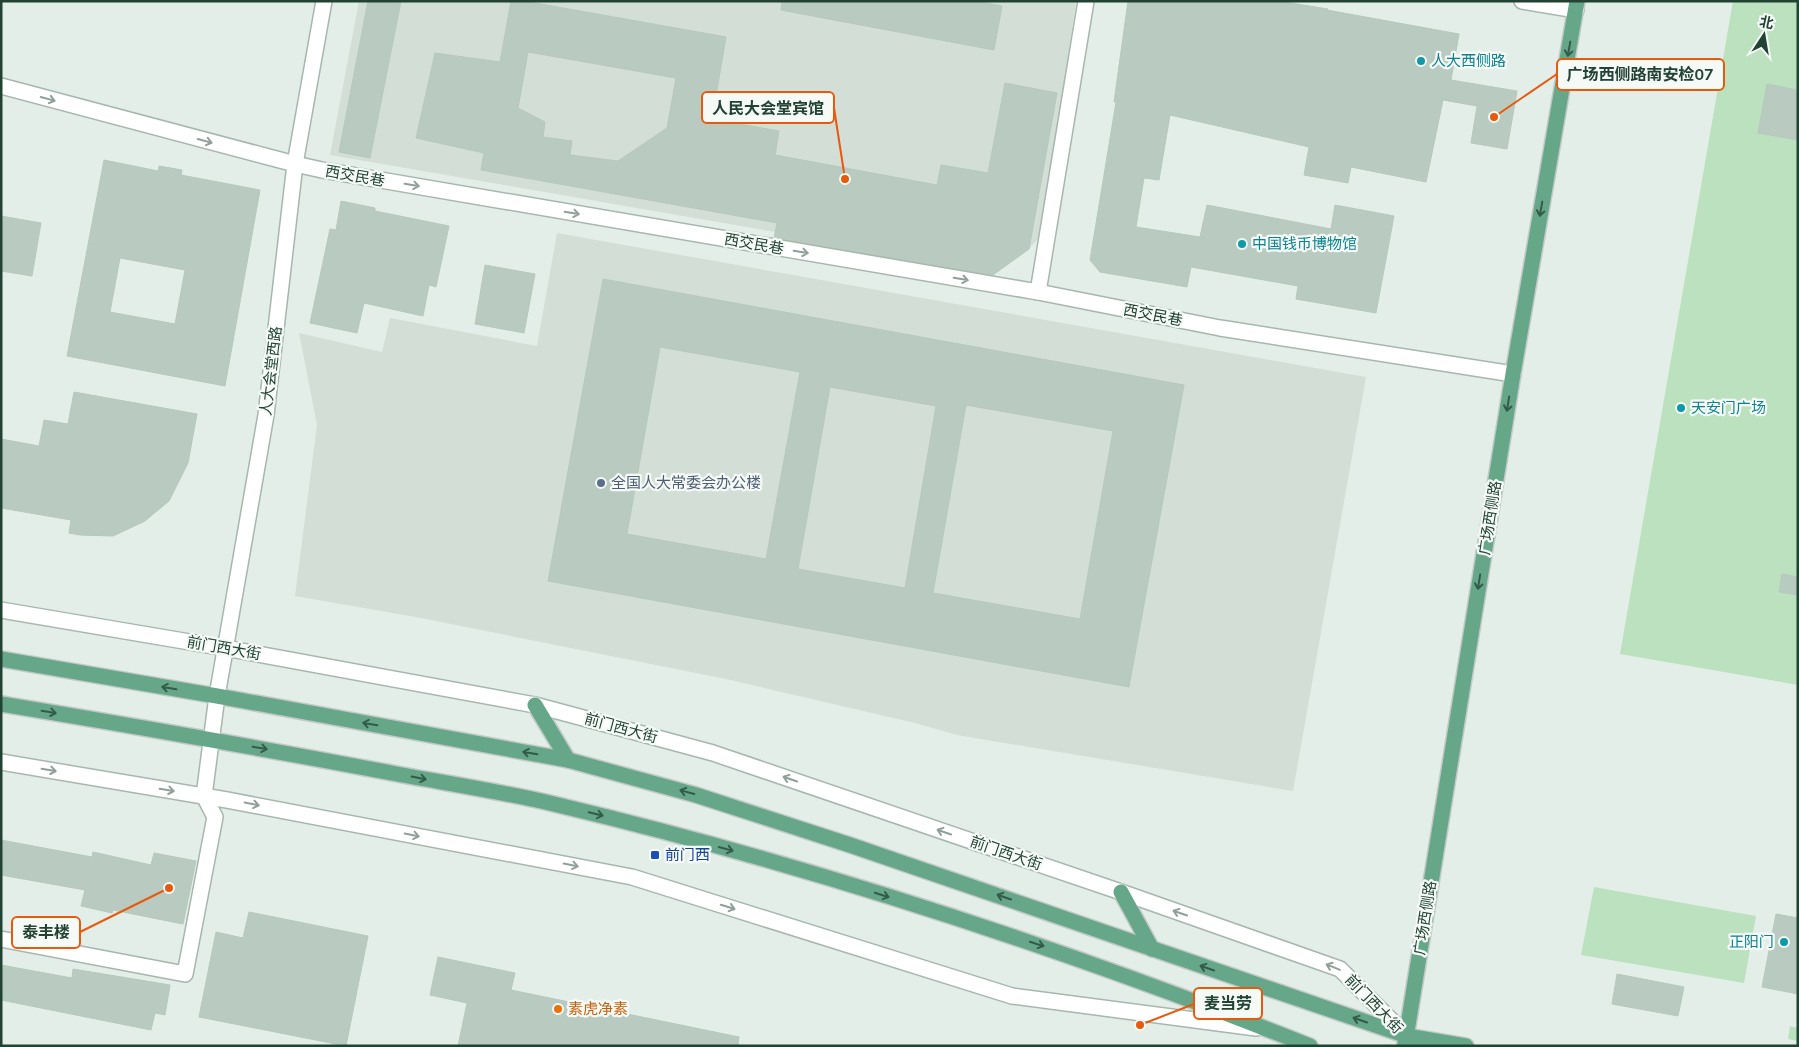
<svg xmlns="http://www.w3.org/2000/svg" width="1799" height="1047" font-family="'Nunito Sans','Noto Sans SC',sans-serif">
<style>
.built{fill:#d2ded6}
.green{fill:#bce1bf}
.building{fill:#b9cac0;stroke:#b6c9bd;fill-rule:evenodd}
.lines{fill:none;stroke-linecap:round;stroke-linejoin:round}
.minor-casing{stroke:#a6b7ae;stroke-width:18}
.major-casing{stroke:#c1cac6;stroke-width:18}
.minor{stroke:#fff;stroke-width:15}
.major{stroke:#66a78a;stroke-width:15}
.oneway{stroke:#335b49}
.oneway2{stroke:#90a099}
.culture-dot{fill:#0f9aa8;stroke:#f5faf7;stroke-width:2}
.service-dot{fill:#5c6f8a;stroke:#f5faf7;stroke-width:2}
.transit-dot{fill:#1a4fb4;stroke:#f5faf7;stroke-width:2}
.food-dot{fill:#e8710a;stroke:#f5faf7;stroke-width:2}
.labels{text-anchor:middle;stroke-width:4.5;stroke-linejoin:round;paint-order:stroke}
.culture-label{font-size:15px;fill:#0d838f;stroke:#f5faf7;text-anchor:start}
.street-label{font-size:15px;fill:#224233;stroke:#f5faf7}
.service-label{font-size:15px;fill:#4e5e75;stroke:#f5faf7;text-anchor:start}
.transit-label{font-size:15px;fill:#164399;stroke:#f5faf7;text-anchor:start}
.food-label{font-size:15px;fill:#c56008;stroke:#f5faf7;text-anchor:start}
.leader{fill:none;stroke:#e8590c;stroke-width:2}
.callout-dot{fill:#e8590c;stroke:#f5faf7;stroke-width:2}
.callout{fill:#f5faf7;stroke:#e8590c;stroke-width:2}
.callout-label{font-size:16px;text-anchor:middle;font-weight:bold;fill:#224233}
</style>
<rect width="100%" height="100%" fill="#e4eee8"/>
<g class="built">
<path d="M 359,1 L 1076,1 L 1043,227 L 1038,239 L 1027,251 L 1013,261 L 991,267 L 972,266 L 330,155 Z"/>
<path d="M 557,233 L 1366,377 L 1293,791 L 957,735 L 915,723 L 726,679 L 421,618 L 295,596 L 317,425 L 299,333 L 382,352 L 390,318 L 537,346 Z"/>
</g>
<g class="green">
<path d="M 1733,1 L 1798,1 L 1798,685 L 1620,654 Z"/>
<path d="M 1594,887 L 1756,916 L 1744,983 L 1581,955 Z"/>
<path d="M 1790,1026 L 1798,1028 L 1798,1041 L 1788,1039 Z"/>
</g>
<g class="building">
<path d="M 368,1 L 401,1 L 370,158 L 339,152 Z"/>
<path d="M 511,1 L 524,1 L 726,37 L 712,119 L 779,131 L 775,155 L 937,185 L 941,165 L 988,173 L 1005,83 L 1057,93 L 1029,249 L 993,275 L 774,238 L 777,223 L 481,170 L 484,153 L 416,138 L 435,53 L 500,62 ZM 528,52 L 676,78 L 667,128 L 618,161 L 570,155 L 572,141 L 543,137 L 545,122 L 518,108 Z"/>
<path d="M 782,1 L 975,1 L 1002,6 L 994,50 L 781,10 Z"/>
<path d="M 1128,1 L 1278,1 L 1328,9 L 1327,10 L 1459,34 L 1451,80 L 1517,91 L 1507,149 L 1471,143 L 1477,106 L 1443,100 L 1426,182 L 1351,167 L 1348,183 L 1304,175 L 1309,147 L 1170,115 L 1159,180 L 1144,178 L 1136,227 L 1200,237 L 1207,205 L 1331,229 L 1335,205 L 1394,216 L 1376,313 L 1296,299 L 1298,286 L 1191,267 L 1187,287 L 1100,272 L 1090,260 L 1116,102 L 1114,102 Z"/>
<path d="M 1767,84 L 1798,90 L 1798,140 L 1758,133 Z"/>
<path d="M 104,160 L 158,171 L 159,166 L 182,170 L 181,175 L 260,190 L 225,386 L 67,356 ZM 120,258 L 185,270 L 175,324 L 110,312 Z"/>
<path d="M 341,201 L 375,208 L 375,211 L 449,226 L 436,287 L 429,285 L 423,316 L 364,303 L 357,333 L 310,323 L 330,229 L 336,230 Z"/>
<path d="M 1,216 L 41,223 L 32,276 L 1,271 Z"/>
<path d="M 485,265 L 535,274 L 524,333 L 475,324 Z"/>
<path d="M 603,279 L 1184,385 L 1129,687 L 548,581 ZM 660,347 L 800,372 L 766,559 L 627,534 ZM 830,387 L 936,406 L 905,588 L 798,569 ZM 966,405 L 1113,431 L 1080,619 L 933,593 Z"/>
<path d="M 74,392 L 197,414 L 188,463 L 169,501 L 145,521 L 113,536 L 80,535 L 69,533 L 71,520 L 1,508 L 1,439 L 39,446 L 44,420 L 68,424 Z"/>
<path d="M 1782,574 L 1798,577 L 1798,595 L 1779,592 Z"/>
<path d="M 1,840 L 92,857 L 93,852 L 151,865 L 154,853 L 196,861 L 183,924 L 113,910 L 112,913 L 81,906 L 85,890 L 1,875 Z"/>
<path d="M 249,912 L 368,936 L 346,1046 L 199,1017 L 216,932 L 243,938 Z"/>
<path d="M 1776,914 L 1798,918 L 1798,994 L 1762,987 Z"/>
<path d="M 438,957 L 515,973 L 511,990 L 739,1037 L 738,1046 L 458,1046 L 467,1003 L 430,995 Z"/>
<path d="M 1,965 L 72,978 L 73,969 L 170,985 L 165,1015 L 155,1013 L 151,1030 L 1,1000 Z"/>
<path d="M 1617,974 L 1684,987 L 1678,1016 L 1612,1004 Z"/>
</g>
<g class="lines">
<g class="minor-casing">
<g id="minor">
<path d="M 1522,1 L 1576,10"/>
<path d="M 1,86 L 295,164 L 322,170 L 1038,292 L 1220,328 L 1513,374"/>
<path d="M 1038,292 L 1086,1"/>
<path d="M 1,610 L 225,648 L 535,705 L 713,753 L 1121,892 L 1340,969 L 1407,1036"/>
<path d="M 1,762 L 227,800 L 632,877 L 1012,996 L 1256,1028"/>
<path d="M 1,939 L 185,974 L 215,817 L 204,796 L 217,696 L 266,415 L 295,164 L 324,1"/>
</g>
</g>
<g class="major-casing">
<g id="major">
<path d="M 1,659 L 217,696 L 568,760 L 696,795 L 850,845 L 1407,1036 L 1466,1046"/>
<path d="M 1,704 C 134,726 266,749 397,774 C 451,784 505,792 558,805 C 814,866 1065,949 1310,1046"/>
<path d="M 535,705 L 568,760"/>
<path d="M 1121,892 L 1152,949"/>
<path d="M 1405,1044 L 1513,374 L 1577,1"/>
</g>
</g>
<use href="#minor" class="minor"/>
<use href="#major" class="major"/>
</g>
<defs><path id="oneway-shaft" d="M-6 0H5M1.5-3L5.5 0L1.5 3" fill="none" stroke-width="1.6" stroke-linecap="round" stroke-linejoin="round" transform="scale(1.25)"/></defs>
<g class="oneway">
<use href="#oneway-shaft" transform="translate(1569 49) rotate(100)"/>
<use href="#oneway-shaft" transform="translate(1541 209) rotate(100)"/>
<use href="#oneway-shaft" transform="translate(1508 404) rotate(99)"/>
<use href="#oneway-shaft" transform="translate(1479 582) rotate(99)"/>
<use href="#oneway-shaft" transform="translate(169 688) rotate(-170)"/>
<use href="#oneway-shaft" transform="translate(49 712) rotate(9)"/>
<use href="#oneway-shaft" transform="translate(370 724) rotate(-170)"/>
<use href="#oneway-shaft" transform="translate(260 748) rotate(10)"/>
<use href="#oneway-shaft" transform="translate(530 753) rotate(-170)"/>
<use href="#oneway-shaft" transform="translate(419 778) rotate(11)"/>
<use href="#oneway-shaft" transform="translate(687 792) rotate(-165)"/>
<use href="#oneway-shaft" transform="translate(596 814) rotate(14)"/>
<use href="#oneway-shaft" transform="translate(726 849) rotate(15)"/>
<use href="#oneway-shaft" transform="translate(882 895) rotate(18)"/>
<use href="#oneway-shaft" transform="translate(1004 897) rotate(-161)"/>
<use href="#oneway-shaft" transform="translate(1037 944) rotate(18)"/>
<use href="#oneway-shaft" transform="translate(1207 968) rotate(-161)"/>
<use href="#oneway-shaft" transform="translate(1360 1020) rotate(-161)"/>
</g>
<g class="oneway2">
<use href="#oneway-shaft" transform="translate(48 99) rotate(15)"/>
<use href="#oneway-shaft" transform="translate(205 141) rotate(15)"/>
<use href="#oneway-shaft" transform="translate(412 185) rotate(10)"/>
<use href="#oneway-shaft" transform="translate(572 213) rotate(10)"/>
<use href="#oneway-shaft" transform="translate(801 252) rotate(10)"/>
<use href="#oneway-shaft" transform="translate(961 279) rotate(10)"/>
<use href="#oneway-shaft" transform="translate(49 770) rotate(9)"/>
<use href="#oneway-shaft" transform="translate(790 779) rotate(-161)"/>
<use href="#oneway-shaft" transform="translate(167 790) rotate(9)"/>
<use href="#oneway-shaft" transform="translate(252 804) rotate(11)"/>
<use href="#oneway-shaft" transform="translate(944 832) rotate(-161)"/>
<use href="#oneway-shaft" transform="translate(412 835) rotate(11)"/>
<use href="#oneway-shaft" transform="translate(571 865) rotate(11)"/>
<use href="#oneway-shaft" transform="translate(728 907) rotate(17)"/>
<use href="#oneway-shaft" transform="translate(1180 913) rotate(-161)"/>
<use href="#oneway-shaft" transform="translate(1333 967) rotate(-158)"/>
</g>
<g class="culture-dot">
<circle cx="1421" cy="61" r="5"/>
<circle cx="1242" cy="244" r="5"/>
<circle cx="1681" cy="408" r="5"/>
<circle cx="1784" cy="942" r="5"/>
</g>
<circle class="service-dot" cx="601" cy="483" r="5"/>
<rect class="transit-dot" x="650" y="850" width="10" height="10" rx="2.5"/>
<circle class="food-dot" cx="558" cy="1009" r="5"/>
<g class="labels">
<g class="culture-label">
<text x="1431" y="66">人大西侧路</text>
<text x="1252" y="249">中国钱币博物馆</text>
<text x="1691" y="413">天安门广场</text>
<text x="1774" y="947" text-anchor="end">正阳门</text>
</g>
<g class="street-label">
<text transform="translate(355 176) rotate(10)" y="5">西交民巷</text>
<text transform="translate(754 244) rotate(10)" y="5">西交民巷</text>
<text transform="translate(1153 315) rotate(11)" y="5">西交民巷</text>
<text transform="translate(271 371) rotate(-83)" y="5">人大会堂西路</text>
<text transform="translate(1490 518) rotate(-81)" y="5">广场西侧路</text>
<text transform="translate(224 648) rotate(10)" y="5">前门西大街</text>
<text transform="translate(621 728) rotate(15)" y="5">前门西大街</text>
<text transform="translate(1006 853) rotate(19)" y="5">前门西大街</text>
<text transform="translate(1425 918) rotate(-81)" y="5">广场西侧路</text>
<text transform="translate(1374 1004) rotate(46)" y="5">前门西大街</text>
</g>
<g class="service-label">
<text x="611" y="488">全国人大常委会办公楼</text>
</g>
<g class="transit-label">
<text x="665" y="860">前门西</text>
</g>
<g class="food-label">
<text x="568" y="1014">素虎净素</text>
</g>
</g>
<path class="leader" d="M1494 117L1557 74M845 179L834 108M169 888L80 932M1140 1025L1194 1004"/>
<g class="callout-dot">
<circle cx="1494" cy="117" r="5"/>
<circle cx="845" cy="179" r="5"/>
<circle cx="169" cy="888" r="5"/>
<circle cx="1140" cy="1025" r="5"/>
</g>
<g class="callout">
<rect x="1557" y="59" width="167" height="31" rx="5"/>
<rect x="702" y="92" width="132" height="31" rx="5"/>
<rect x="12" y="917" width="68" height="31" rx="5"/>
<rect x="1194" y="988" width="68" height="31" rx="5"/>
</g>
<g class="callout-label">
<text x="1640" y="80">广场西侧路南安检07</text>
<text x="768" y="114">人民大会堂宾馆</text>
<text x="46" y="938">泰丰楼</text>
<text x="1228" y="1009">麦当劳</text>
</g>
<rect width="1799" height="1047" fill="none" stroke="#224233" stroke-width="5"/>
<g transform="translate(1764 35) rotate(12)" stroke="#f5faf7" stroke-width="4" paint-order="stroke">
<path d="M0-4L9 19L0 12L-9 19Z" fill="#224233"/>
<text y="-8" font-size="14" font-weight="bold" text-anchor="middle" fill="#224233">北</text>
</g>
</svg>
